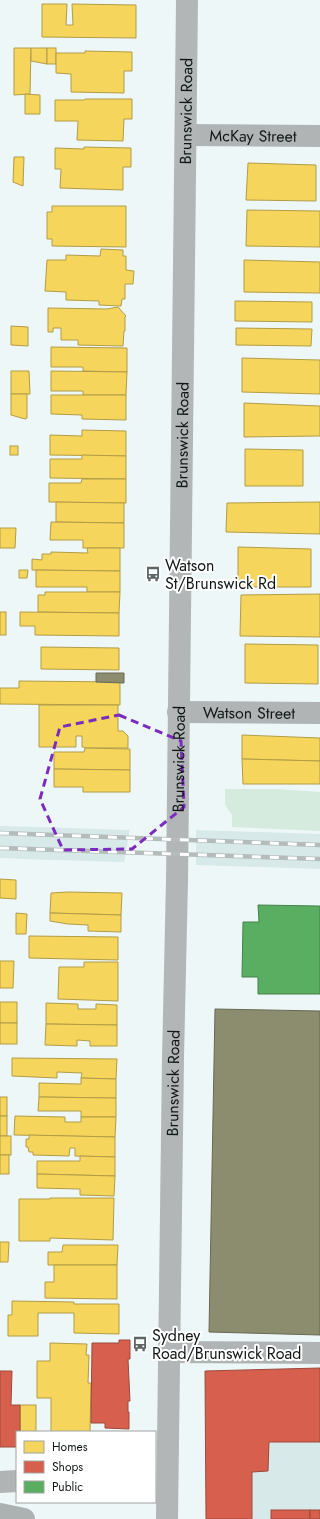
<svg xmlns="http://www.w3.org/2000/svg" width="320" height="1519" font-family="Jost,sans-serif">
<style>
.built{fill:#d7e9e9}
.green{fill:#d4ebde}
.homes{fill:#f6d55c;stroke:#b19c47}
.shops{fill:#d6604d;stroke:#9b4a3d}
.public{fill:#5aae61;stroke:#44814b}
.industry{fill:#8c8c6e;stroke:#676954}
.lines{fill:none;stroke-linecap:round;stroke-linejoin:round}
.street{stroke:#b0b4b4;stroke-width:22}
.primary{stroke:#b2b6b7;stroke-width:22}
.highway{stroke:#acb1b1;stroke-width:22}
.rail-casing{stroke:#b4bbbb;stroke-width:4.5}
.rail{stroke:#fff;stroke-width:3;stroke-dasharray:9;stroke-linecap:butt}
.marked{fill:none;stroke:#7b2cbf;stroke-width:3;stroke-dasharray:8 5;stroke-linejoin:round}
.labels{text-anchor:middle;stroke-width:4;stroke-linejoin:round;paint-order:stroke}
.street-label{font-size:16px;fill:#111717;stroke:#fff}
.poi-label{font-size:16px;fill:#111717;stroke:#fff;text-anchor:start}
</style>
<rect width="100%" height="100%" fill="#eef7f7"/>
<g class="built">
<path d="M 0,826 L 5,826 L 130,830 L 124,862 L 23,859 L 0,858 Z"/>
<path d="M 196,830 L 320,834 L 320,869 L 196,865 Z"/>
<path d="M 320,1368 L 320,1519 L 206,1519 L 205,1371 Z"/>
</g>
<path class="green" d="M 225,789 L 277,789 L 320,792 L 320,831 L 232,827 L 232,815 L 225,805 Z"/>
<g class="homes">
<path d="M 42,4 L 67,4 L 66,25 L 73,25 L 72,4 L 136,5 L 136,38 L 42,37 Z"/>
<path d="M 14,48 L 31,48 L 30,94 L 14,95 Z"/>
<path d="M 31,48 L 47,48 L 47,64 L 31,61 Z"/>
<rect x="47" y="48" width="9" height="16"/>
<path d="M 85,51 L 132,52 L 132,71 L 124,71 L 124,93 L 71,92 L 71,74 L 56,73 L 56,53 L 85,53 Z"/>
<path d="M 25,94 L 40,95 L 40,114 L 25,114 Z"/>
<path d="M 85,99 L 132,99 L 132,119 L 124,119 L 123,141 L 77,140 L 78,121 L 55,121 L 55,100 L 84,100 Z"/>
<path d="M 84,147 L 131,148 L 131,167 L 123,167 L 123,190 L 60,188 L 61,169 L 55,169 L 55,148 L 84,149 Z"/>
<path d="M 14,157 L 24,157 L 23,186 L 13,182 Z"/>
<path d="M 248,163 L 316,165 L 316,201 L 246,200 Z"/>
<path d="M 52,206 L 126,206 L 126,247 L 52,246 L 52,239 L 47,239 L 47,212 L 52,212 Z"/>
<path d="M 247,210 L 320,211 L 320,247 L 246,246 Z"/>
<path d="M 101,249 L 123,250 L 123,256 L 126,256 L 126,270 L 134,271 L 133,284 L 125,284 L 125,299 L 122,299 L 121,306 L 99,305 L 99,301 L 66,300 L 66,292 L 45,291 L 47,260 L 66,260 L 66,255 L 100,256 Z"/>
<path d="M 244,260 L 320,262 L 320,293 L 244,292 Z"/>
<path d="M 235,301 L 312,302 L 312,322 L 235,321 Z"/>
<path d="M 118,307 L 126,316 L 125,317 L 125,331 L 124,331 L 123,346 L 78,345 L 78,340 L 61,340 L 61,328 L 53,328 L 53,332 L 48,332 L 48,308 L 107,309 Z"/>
<path d="M 11,326 L 28,327 L 28,346 L 11,345 Z"/>
<path d="M 236,328 L 312,329 L 311,346 L 236,345 Z"/>
<path d="M 51,347 L 127,348 L 127,372 L 83,371 L 83,367 L 51,367 Z"/>
<path d="M 242,358 L 320,360 L 320,394 L 242,392 Z"/>
<path d="M 11,371 L 29,371 L 30,394 L 11,394 Z"/>
<path d="M 51,371 L 127,372 L 126,395 L 83,395 L 83,391 L 51,391 Z"/>
<path d="M 11,394 L 27,394 L 27,418 L 25,419 L 11,415 Z"/>
<path d="M 51,395 L 126,395 L 126,420 L 82,419 L 82,415 L 51,414 Z"/>
<path d="M 244,403 L 320,406 L 320,436 L 244,437 Z"/>
<path d="M 82,430 L 126,431 L 126,456 L 50,455 L 50,435 L 82,436 Z"/>
<rect x="10" y="446" width="8" height="9"/>
<path d="M 245,449 L 303,450 L 303,486 L 245,486 Z"/>
<path d="M 82,455 L 126,456 L 126,479 L 50,478 L 50,459 L 82,459 Z"/>
<path d="M 82,479 L 126,479 L 126,503 L 49,502 L 49,483 L 81,483 Z"/>
<path d="M 56,502 L 124,503 L 124,523 L 56,522 Z"/>
<path d="M 320,502 L 320,534 L 226,532 L 227,503 Z"/>
<path d="M 51,522 L 124,523 L 124,548 L 83,548 L 83,540 L 50,540 Z"/>
<path d="M 0,528 L 16,528 L 15,548 L 0,548 Z"/>
<path d="M 238,547 L 311,549 L 311,587 L 238,587 Z"/>
<path d="M 87,548 L 120,548 L 120,571 L 32,570 L 32,559 L 42,560 L 42,554 L 51,554 L 51,552 L 88,553 Z"/>
<path d="M 19,570 L 28,570 L 27,578 L 19,578 Z"/>
<path d="M 36,570 L 120,571 L 120,592 L 87,592 L 87,587 L 36,587 Z"/>
<path d="M 45,592 L 120,592 L 119,613 L 38,612 L 38,595 L 45,595 Z"/>
<path d="M 320,594 L 320,637 L 240,636 L 241,595 Z"/>
<rect x="0" y="612" width="6" height="23"/>
<path d="M 20,612 L 119,613 L 119,636 L 35,635 L 35,626 L 20,626 Z"/>
<path d="M 245,644 L 318,645 L 318,684 L 245,683 Z"/>
<path d="M 41,647 L 119,648 L 119,670 L 41,669 Z"/>
<path d="M 19,681 L 120,682 L 120,705 L 0,704 L 0,688 L 19,688 Z"/>
<path d="M 39,705 L 118,705 L 118,731 L 123,731 L 128,736 L 128,748 L 85,748 L 84,747 L 82,747 L 82,736 L 76,736 L 76,747 L 39,747 Z"/>
<path d="M 242,735 L 320,738 L 320,761 L 242,759 Z"/>
<path d="M 85,748 L 130,749 L 130,770 L 54,769 L 54,752 L 84,752 Z"/>
<path d="M 242,759 L 320,761 L 320,784 L 243,784 Z"/>
<path d="M 54,769 L 130,770 L 130,792 L 83,792 L 83,787 L 54,787 Z"/>
<path d="M 0,879 L 16,880 L 16,899 L 0,898 Z"/>
<path d="M 68,892 L 122,893 L 121,915 L 50,913 L 51,893 Z"/>
<path d="M 16,913 L 27,914 L 26,934 L 16,934 Z"/>
<path d="M 50,913 L 121,915 L 121,932 L 88,931 L 88,925 L 68,924 L 50,921 Z"/>
<path d="M 29,936 L 118,937 L 118,960 L 29,958 Z"/>
<path d="M 0,961 L 14,961 L 13,988 L 0,988 Z"/>
<path d="M 84,962 L 118,962 L 118,1001 L 58,999 L 59,967 L 84,967 Z"/>
<rect x="0" y="1002" width="17" height="21"/>
<path d="M 46,1003 L 78,1004 L 78,1009 L 96,1009 L 96,1004 L 117,1005 L 117,1025 L 46,1024 Z"/>
<rect x="0" y="1023" width="17" height="21"/>
<path d="M 46,1024 L 117,1025 L 117,1046 L 90,1046 L 90,1041 L 77,1040 L 77,1046 L 45,1045 Z"/>
<path d="M 12,1058 L 117,1059 L 116,1079 L 81,1078 L 82,1073 L 57,1072 L 57,1078 L 12,1076 Z"/>
<path d="M 81,1078 L 116,1079 L 116,1098 L 39,1097 L 39,1083 L 81,1084 Z"/>
<rect x="0" y="1097" width="7" height="19"/>
<path d="M 39,1097 L 116,1098 L 116,1117 L 81,1117 L 81,1111 L 38,1111 Z"/>
<rect x="0" y="1116" width="7" height="20"/>
<path d="M 15,1116 L 65,1117 L 65,1122 L 81,1122 L 81,1117 L 116,1117 L 115,1137 L 14,1135 Z"/>
<path d="M 29,1135 L 115,1137 L 115,1157 L 75,1156 L 75,1148 L 70,1148 L 69,1156 L 33,1155 L 33,1152 L 29,1152 L 28,1147 L 26,1147 L 26,1139 L 29,1139 Z"/>
<rect x="0" y="1136" width="11" height="19"/>
<rect x="0" y="1155" width="9" height="19"/>
<path d="M 80,1156 L 115,1157 L 115,1176 L 37,1174 L 37,1161 L 80,1161 Z"/>
<path d="M 37,1174 L 115,1176 L 114,1196 L 80,1195 L 80,1189 L 37,1188 Z"/>
<path d="M 50,1198 L 114,1198 L 113,1240 L 50,1238 L 50,1241 L 19,1241 L 19,1199 L 50,1199 Z"/>
<path d="M 0,1242 L 9,1242 L 8,1262 L 0,1262 Z"/>
<path d="M 63,1245 L 118,1245 L 117,1265 L 48,1265 L 48,1252 L 62,1252 Z"/>
<path d="M 54,1265 L 117,1265 L 117,1299 L 45,1298 L 45,1282 L 54,1282 Z"/>
<path d="M 12,1301 L 74,1302 L 74,1304 L 119,1304 L 119,1334 L 74,1333 L 74,1313 L 38,1313 L 38,1336 L 8,1336 L 8,1315 L 12,1315 Z"/>
<path d="M 50,1343 L 87,1344 L 86,1355 L 89,1355 L 88,1383 L 91,1383 L 90,1432 L 51,1432 L 51,1398 L 37,1398 L 37,1361 L 50,1361 Z"/>
<rect x="20" y="1405" width="16" height="27"/>
</g>
<g class="shops">
<path d="M 119,1340 L 130,1340 L 130,1359 L 128,1359 L 130,1401 L 128,1401 L 128,1412 L 129,1412 L 129,1429 L 105,1428 L 105,1423 L 91,1423 L 92,1343 L 119,1343 Z"/>
<path d="M 320,1368 L 320,1442 L 269,1442 L 268,1471 L 252,1472 L 252,1519 L 206,1519 L 205,1371 Z"/>
<path d="M 0,1371 L 12,1371 L 11,1405 L 20,1405 L 20,1432 L 17,1432 L 17,1447 L 0,1447 Z"/>
<rect x="271" y="1510" width="39" height="9"/>
<rect x="310" y="1510" width="10" height="9"/>
</g>
<path class="public" d="M 258,905 L 320,906 L 320,994 L 258,994 L 258,977 L 242,977 L 243,922 L 259,922 Z"/>
<g class="industry">
<path d="M 96,673 L 124,673 L 124,683 L 96,682 Z"/>
<path d="M 215,1009 L 320,1011 L 320,1335 L 209,1332 Z"/>
</g>
<g class="lines">
<g class="street">
<path id="s1" d="M 186,135 L 320,136"/>
<path id="s2" d="M 178,712 L 320,713"/>
<path d="M 168,1352 L 320,1353"/>
<path d="M 0,1482 L 17,1481"/>
</g>
<path class="primary" id="s3" d="M 167,1519 L 173,1058 L 177,880 L 187,0"/>
<path class="highway" d="M 0,1514 L 24,1519"/>
<g class="rail-casing">
<g id="rail">
<path d="M 0,833 L 320,845"/>
<path d="M 0,848 L 320,859"/>
</g>
</g>
<use href="#rail" class="rail"/>
</g>
<path class="marked" d="M 119,715 L 181,741 L 184,807 L 132,849 L 63,850 L 40,799 L 60,727 Z"/>
<defs>
<g id="bus-bare" transform="scale(1.2)"><path d="M-5-6H5V4H4V6H2V4H-2V6H-4V4H-5ZM-3.5-4V0h7V-4ZM-3.5 1.2v1.5H-2V1.2ZM2 1.2v1.5H3.5V1.2Z" fill="#5e6565" stroke="#fff" stroke-width="2.5" paint-order="stroke"/></g>
</defs>
<g fill-rule="evenodd">
<use href="#bus-bare" x="153" y="574"/>
<use href="#bus-bare" x="140" y="1344"/>
</g>
<g class="labels">
<g class="street-label">
<text dy="6" stroke="none"><textPath href="#s3" startOffset="1408">Brunswick Road</textPath></text>
<text dy="6" stroke="none"><textPath href="#s1" startOffset="67">McKay Street</textPath></text>
<text dy="6" stroke="none"><textPath href="#s3" startOffset="1084">Brunswick Road</textPath></text>
<text dy="6" stroke="none"><textPath href="#s2" startOffset="71">Watson Street</textPath></text>
<text dy="6" stroke="none"><textPath href="#s3" startOffset="760">Brunswick Road</textPath></text>
<text dy="6" stroke="none"><textPath href="#s3" startOffset="436">Brunswick Road</textPath></text>
</g>
<g class="poi-label">
<text x="165" y="571">Watson<tspan x="165" dy="18">St/Brunswick Rd</tspan></text>
<text x="152" y="1341">Sydney<tspan x="152" dy="18">Road/Brunswick Road</tspan></text>
</g>
</g>
<rect x="16" y="1431" width="140" height="72" fill="#ffffff" stroke="#a0a2a2"/>
<rect x="24" y="1441" width="20" height="12" fill="#f6d55c" stroke="#a0a2a2"/>
<text x="52" y="1451" font-size="12" fill="#111717">Homes</text>
<rect x="24" y="1461" width="20" height="12" fill="#d6604d" stroke="#a0a2a2"/>
<text x="52" y="1471" font-size="12" fill="#111717">Shops</text>
<rect x="24" y="1481" width="20" height="12" fill="#5aae61" stroke="#a0a2a2"/>
<text x="52" y="1491" font-size="12" fill="#111717">Public</text>
</svg>
